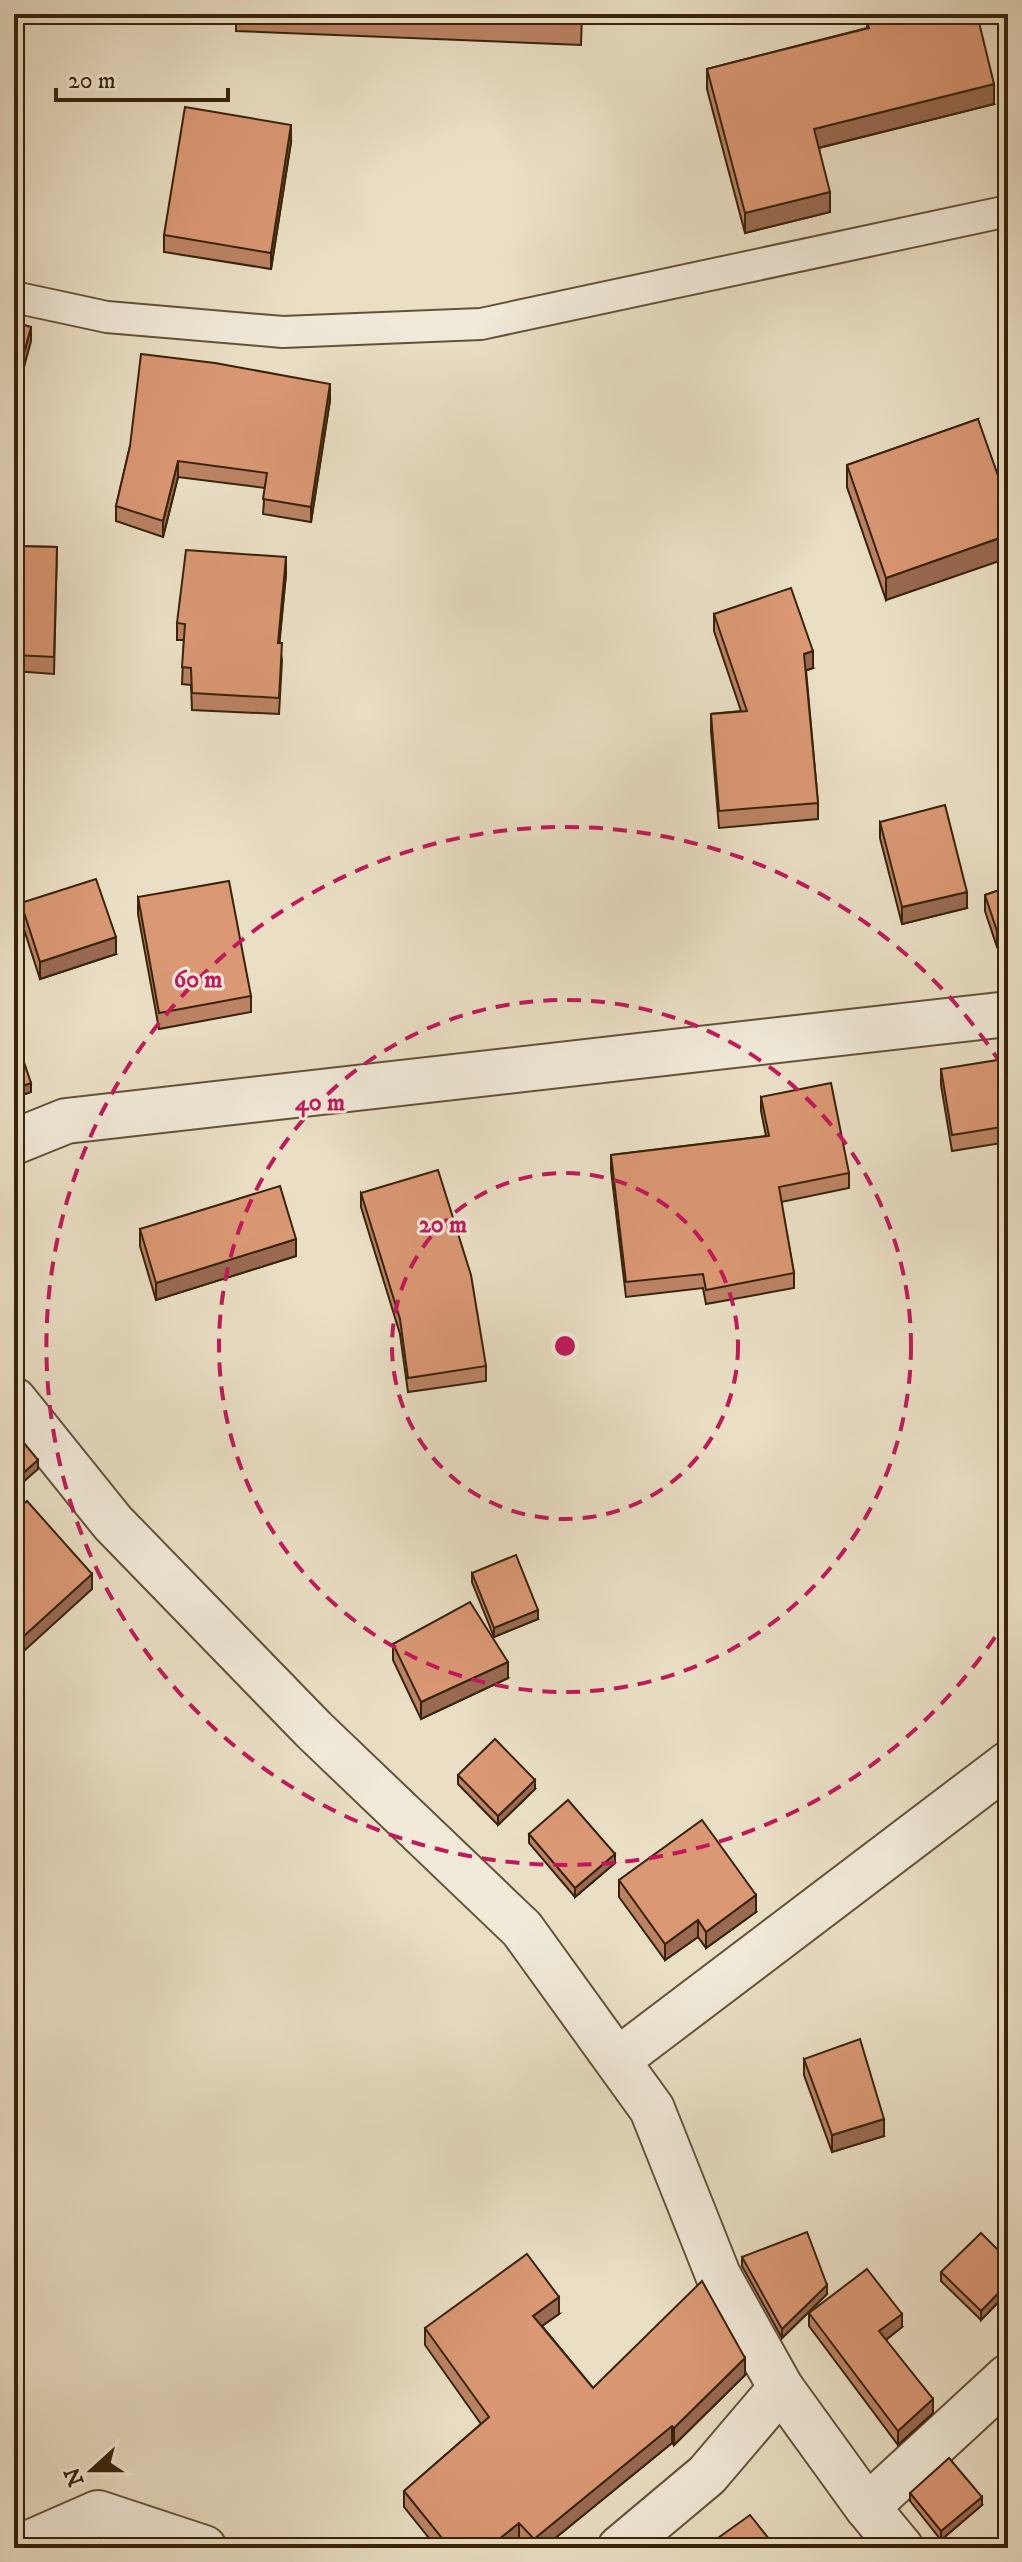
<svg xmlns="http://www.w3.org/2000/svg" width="1022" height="2562" font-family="'IM FELL DW Pica',serif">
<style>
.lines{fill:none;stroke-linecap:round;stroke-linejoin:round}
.lane-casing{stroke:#645237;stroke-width:34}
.street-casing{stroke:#645237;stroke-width:48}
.lane{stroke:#f1ead9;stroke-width:30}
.street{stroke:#f1ead9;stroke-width:44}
.wall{fill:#bb8364;stroke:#382308;stroke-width:2}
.shaded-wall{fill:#996a51;stroke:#382308;stroke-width:2}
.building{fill:#da9874;stroke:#382308;stroke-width:2}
.ring{fill:none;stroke:#c2185b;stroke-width:4;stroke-dasharray:14 10}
.centre{fill:#c2185b;stroke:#f1ead9;stroke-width:4}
.ring-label{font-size:24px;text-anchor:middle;font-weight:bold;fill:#c2185b;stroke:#f1ead9;stroke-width:6;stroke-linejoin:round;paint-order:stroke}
</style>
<rect width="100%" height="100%" fill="#eadfc5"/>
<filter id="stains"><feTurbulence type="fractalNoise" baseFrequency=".0025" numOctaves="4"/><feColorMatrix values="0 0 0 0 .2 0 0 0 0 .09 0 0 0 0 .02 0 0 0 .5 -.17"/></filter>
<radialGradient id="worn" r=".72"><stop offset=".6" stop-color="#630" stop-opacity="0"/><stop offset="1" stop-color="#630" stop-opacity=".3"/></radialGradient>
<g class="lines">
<g class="lane-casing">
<path id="lane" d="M 14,297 L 107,317 L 283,332 L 481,324 L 1008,211"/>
</g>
<g class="street-casing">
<g id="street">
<path d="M 14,1142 L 66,1121 L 1008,1014"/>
<path d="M 14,1400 L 113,1523 L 314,1730 L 522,1929 L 652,2109 L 718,2275 L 781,2388 L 867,2507 L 901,2548"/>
<path d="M 619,2059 L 1008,1764"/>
<path d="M 867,2507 L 1008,2377"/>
<path d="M 18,2548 L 98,2513 L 204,2548"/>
<path d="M 620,2548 L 707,2475 L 781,2388"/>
</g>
</g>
<use href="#lane" class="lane"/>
<use href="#street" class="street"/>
</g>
<g class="wall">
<path d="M 236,14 L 582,14 L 581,45 L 236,31 Z"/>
<path d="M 867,22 L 994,104 L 819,148 L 830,212 L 745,233 L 707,89 L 707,69 L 867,28 Z"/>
<path d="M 291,142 L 271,269 L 164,252 L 164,235 Z"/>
<path d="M 330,400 L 311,522 L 263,514 L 265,488 L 178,477 L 163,537 L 116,521 L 116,506 L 130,446 Z"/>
<path d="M 978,419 L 886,600 L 847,487 L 847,465 Z"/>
<path d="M 14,546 L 57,547 L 54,674 L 14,671 Z"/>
<path d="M 286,574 L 279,643 L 282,660 L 279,714 L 192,710 L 191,685 L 182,684 L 184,640 L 177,640 L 177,623 Z"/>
<path d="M 714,614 L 813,668 L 806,670 L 818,803 L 818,819 L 719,828 L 711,731 L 711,714 L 741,711 L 714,631 Z"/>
<path d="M 880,822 L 967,908 L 902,924 L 880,838 Z"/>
<path d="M 1008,887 L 1008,944 L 997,947 L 985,911 L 985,895 Z"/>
<path d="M 138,897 L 251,996 L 251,1012 L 159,1029 L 138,914 Z"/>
<path d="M 21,903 L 116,954 L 40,979 L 21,920 Z"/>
<path d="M 941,1069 L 1008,1082 L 1008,1142 L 952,1151 L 941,1085 Z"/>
<path d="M 761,1097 L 849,1173 L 849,1188 L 781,1202 L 794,1273 L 794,1288 L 706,1304 L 703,1288 L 626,1297 L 611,1170 L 611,1155 L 766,1136 L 761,1111 Z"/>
<path d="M 361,1193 L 486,1366 L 486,1381 L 408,1392 L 400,1334 L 361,1207 Z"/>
<path d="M 140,1229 L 296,1256 L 156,1300 L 140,1246 Z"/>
<path d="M 472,1573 L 538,1619 L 494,1637 L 472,1582 Z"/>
<path d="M 393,1644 L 508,1678 L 421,1719 L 393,1660 Z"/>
<path d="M 458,1775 L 535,1789 L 498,1825 L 458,1784 Z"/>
<path d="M 529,1834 L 615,1863 L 575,1897 L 529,1843 Z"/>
<path d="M 619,1880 L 756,1912 L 706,1948 L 698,1937 L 665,1960 L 619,1897 Z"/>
<path d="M 804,2059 L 884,2136 L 832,2152 L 804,2075 Z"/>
<path d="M 742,2257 L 827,2294 L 782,2338 L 742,2266 Z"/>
<path d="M 1008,2260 L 1008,2292 L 981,2320 L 941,2281 L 941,2272 Z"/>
<path d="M 809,2313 L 902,2327 L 886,2340 L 933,2413 L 898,2445 L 809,2326 Z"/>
<path d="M 559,2314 L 542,2326 L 593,2388 L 745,2375 L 674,2445 L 672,2443 L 543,2548 L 527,2548 L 519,2539 L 508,2548 L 437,2548 L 404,2507 L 404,2491 L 481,2424 L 425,2345 L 425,2328 Z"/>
<path d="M 910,2493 L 982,2505 L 941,2540 L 910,2501 Z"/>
</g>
<g class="shaded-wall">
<path d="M 994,84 L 994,104 L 814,149 L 814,129 Z"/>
<path d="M 291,125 L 291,142 L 271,269 L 271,253 Z"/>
<path d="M 830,192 L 830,212 L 745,233 L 745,213 Z"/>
<path d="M 31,327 L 31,341 L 14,404 L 14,390 Z"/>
<path d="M 330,384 L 330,400 L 311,522 L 311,507 Z"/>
<path d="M 178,461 L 178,477 L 163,537 L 163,521 Z"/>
<path d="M 1008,535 L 1008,558 L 886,600 L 886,578 Z"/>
<path d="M 286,557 L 286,574 L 278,659 L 278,643 Z"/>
<path d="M 813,651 L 813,668 L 804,671 L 804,654 Z"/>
<path d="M 967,892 L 967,908 L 902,924 L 902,907 Z"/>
<path d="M 1008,927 L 1008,944 L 997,947 L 997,931 Z"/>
<path d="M 116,937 L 116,954 L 40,979 L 40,962 Z"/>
<path d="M 31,1083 L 31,1092 L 14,1098 L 14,1089 Z"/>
<path d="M 296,1239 L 296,1256 L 156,1300 L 156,1283 Z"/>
<path d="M 38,1460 L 38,1469 L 14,1490 L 14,1481 Z"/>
<path d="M 92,1574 L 92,1589 L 14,1660 L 14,1645 Z"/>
<path d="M 538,1610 L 538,1619 L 494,1637 L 494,1628 Z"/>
<path d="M 508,1662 L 508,1678 L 421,1719 L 421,1702 Z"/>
<path d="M 535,1780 L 535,1789 L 498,1825 L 498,1816 Z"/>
<path d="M 615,1854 L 615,1863 L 575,1897 L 575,1888 Z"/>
<path d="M 756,1895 L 756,1912 L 706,1948 L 706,1932 Z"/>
<path d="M 698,1920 L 698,1937 L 665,1960 L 665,1944 Z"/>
<path d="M 884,2119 L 884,2136 L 832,2152 L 832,2135 Z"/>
<path d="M 1008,2283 L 1008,2292 L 981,2320 L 981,2311 Z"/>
<path d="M 827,2285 L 827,2294 L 782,2338 L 782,2329 Z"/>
<path d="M 559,2297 L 559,2314 L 533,2332 L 533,2316 Z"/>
<path d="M 902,2314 L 902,2327 L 879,2345 L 879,2331 Z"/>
<path d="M 745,2358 L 745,2375 L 674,2445 L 674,2428 Z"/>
<path d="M 933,2399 L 933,2413 L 898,2445 L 898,2431 Z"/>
<path d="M 672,2426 L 672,2443 L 543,2548 L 534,2548 L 534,2539 Z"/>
<path d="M 982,2497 L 982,2505 L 941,2540 L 941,2531 Z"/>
<path d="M 519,2523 L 519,2539 L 508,2548 L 488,2548 Z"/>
<path d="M 769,2539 L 769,2548 L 759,2548 Z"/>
</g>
<g class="building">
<path d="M 346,14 L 581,14 L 581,23 Z"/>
<path d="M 898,14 L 977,14 L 994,84 L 814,129 L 830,192 L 745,213 L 707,69 L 869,28 L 867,22 Z"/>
<path d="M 185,107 L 291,125 L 271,253 L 164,235 Z"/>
<path d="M 14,322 L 31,327 L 14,390 Z"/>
<path d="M 141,354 L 215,363 L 330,384 L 311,507 L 263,499 L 267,473 L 178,461 L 163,521 L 116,506 L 130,446 Z"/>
<path d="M 978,419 L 1008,504 L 1008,535 L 886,578 L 847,465 Z"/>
<path d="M 14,546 L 57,547 L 54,657 L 14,655 Z"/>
<path d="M 186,550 L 286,557 L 278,643 L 282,643 L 279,698 L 192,693 L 191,668 L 182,667 L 185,624 L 177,623 Z"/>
<path d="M 791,588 L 813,651 L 804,654 L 818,803 L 719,811 L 711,714 L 747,711 L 714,614 Z"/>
<path d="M 945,805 L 967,892 L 902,907 L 880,822 Z"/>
<path d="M 96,879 L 116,937 L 40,962 L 21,903 Z"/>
<path d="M 229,881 L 251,996 L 159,1013 L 138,897 Z"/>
<path d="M 1008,887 L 1008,927 L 997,931 L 985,895 Z"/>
<path d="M 14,1033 L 31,1083 L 14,1089 Z"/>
<path d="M 1004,1059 L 1008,1082 L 1008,1126 L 952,1135 L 941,1069 Z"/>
<path d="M 831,1083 L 849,1173 L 779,1187 L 794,1273 L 706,1290 L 703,1274 L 626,1282 L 611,1155 L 769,1136 L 761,1097 Z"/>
<path d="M 438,1170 L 471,1275 L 486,1366 L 408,1378 L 400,1319 L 361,1193 Z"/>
<path d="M 280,1186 L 296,1239 L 156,1283 L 140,1229 Z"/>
<path d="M 14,1431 L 38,1460 L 14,1481 Z"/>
<path d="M 27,1501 L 92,1574 L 14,1645 L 14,1512 Z"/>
<path d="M 516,1555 L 538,1610 L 494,1628 L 472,1573 Z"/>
<path d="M 470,1602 L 508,1662 L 421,1702 L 393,1644 Z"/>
<path d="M 495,1739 L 535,1780 L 498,1816 L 458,1775 Z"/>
<path d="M 568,1800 L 615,1854 L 575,1888 L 529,1834 Z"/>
<path d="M 702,1820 L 756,1895 L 706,1932 L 698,1920 L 665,1944 L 619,1880 Z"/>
<path d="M 860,2039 L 884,2119 L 832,2135 L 804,2059 Z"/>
<path d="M 807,2232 L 827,2285 L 782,2329 L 742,2257 Z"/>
<path d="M 981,2233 L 1008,2260 L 1008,2283 L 981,2311 L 941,2272 Z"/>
<path d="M 527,2254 L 559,2297 L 533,2316 L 593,2388 L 702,2281 L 745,2358 L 674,2428 L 672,2426 L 534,2539 L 519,2523 L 488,2548 L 450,2548 L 404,2491 L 489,2417 L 425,2328 Z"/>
<path d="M 867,2269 L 902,2314 L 879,2331 L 933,2399 L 898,2431 L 809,2313 Z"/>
<path d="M 949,2458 L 982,2497 L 941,2531 L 910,2493 Z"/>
<path d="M 750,2515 L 769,2539 L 759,2548 L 704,2548 Z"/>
</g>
<g class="ring">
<circle cx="565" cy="1346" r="173"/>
<circle cx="565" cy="1346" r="346"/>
<path d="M1008 1617A519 519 0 1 1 1008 1075"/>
</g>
<circle cx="565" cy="1346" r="12" class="centre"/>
<g class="ring-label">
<text x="198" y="987">60 m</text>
<text x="320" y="1110">40 m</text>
<text x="443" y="1232">20 m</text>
</g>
<rect width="1022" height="2562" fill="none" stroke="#eadfc5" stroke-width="48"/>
<rect x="16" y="16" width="990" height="2530" fill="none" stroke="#382308" stroke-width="4"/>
<rect x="24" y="24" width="974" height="2514" fill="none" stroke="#382308" stroke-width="2"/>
<g transform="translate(92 2470) rotate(249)" stroke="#f1ead9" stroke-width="6" paint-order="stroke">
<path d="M0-6L14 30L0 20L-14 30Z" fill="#382308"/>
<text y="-12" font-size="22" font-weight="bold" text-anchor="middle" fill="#382308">N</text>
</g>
<path d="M56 88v12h172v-12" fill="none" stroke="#382308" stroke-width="4"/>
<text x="68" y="88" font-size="24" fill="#382308" stroke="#f1ead9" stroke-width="6" paint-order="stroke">20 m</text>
<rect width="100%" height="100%" filter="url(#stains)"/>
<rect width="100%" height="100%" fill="url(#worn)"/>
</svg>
